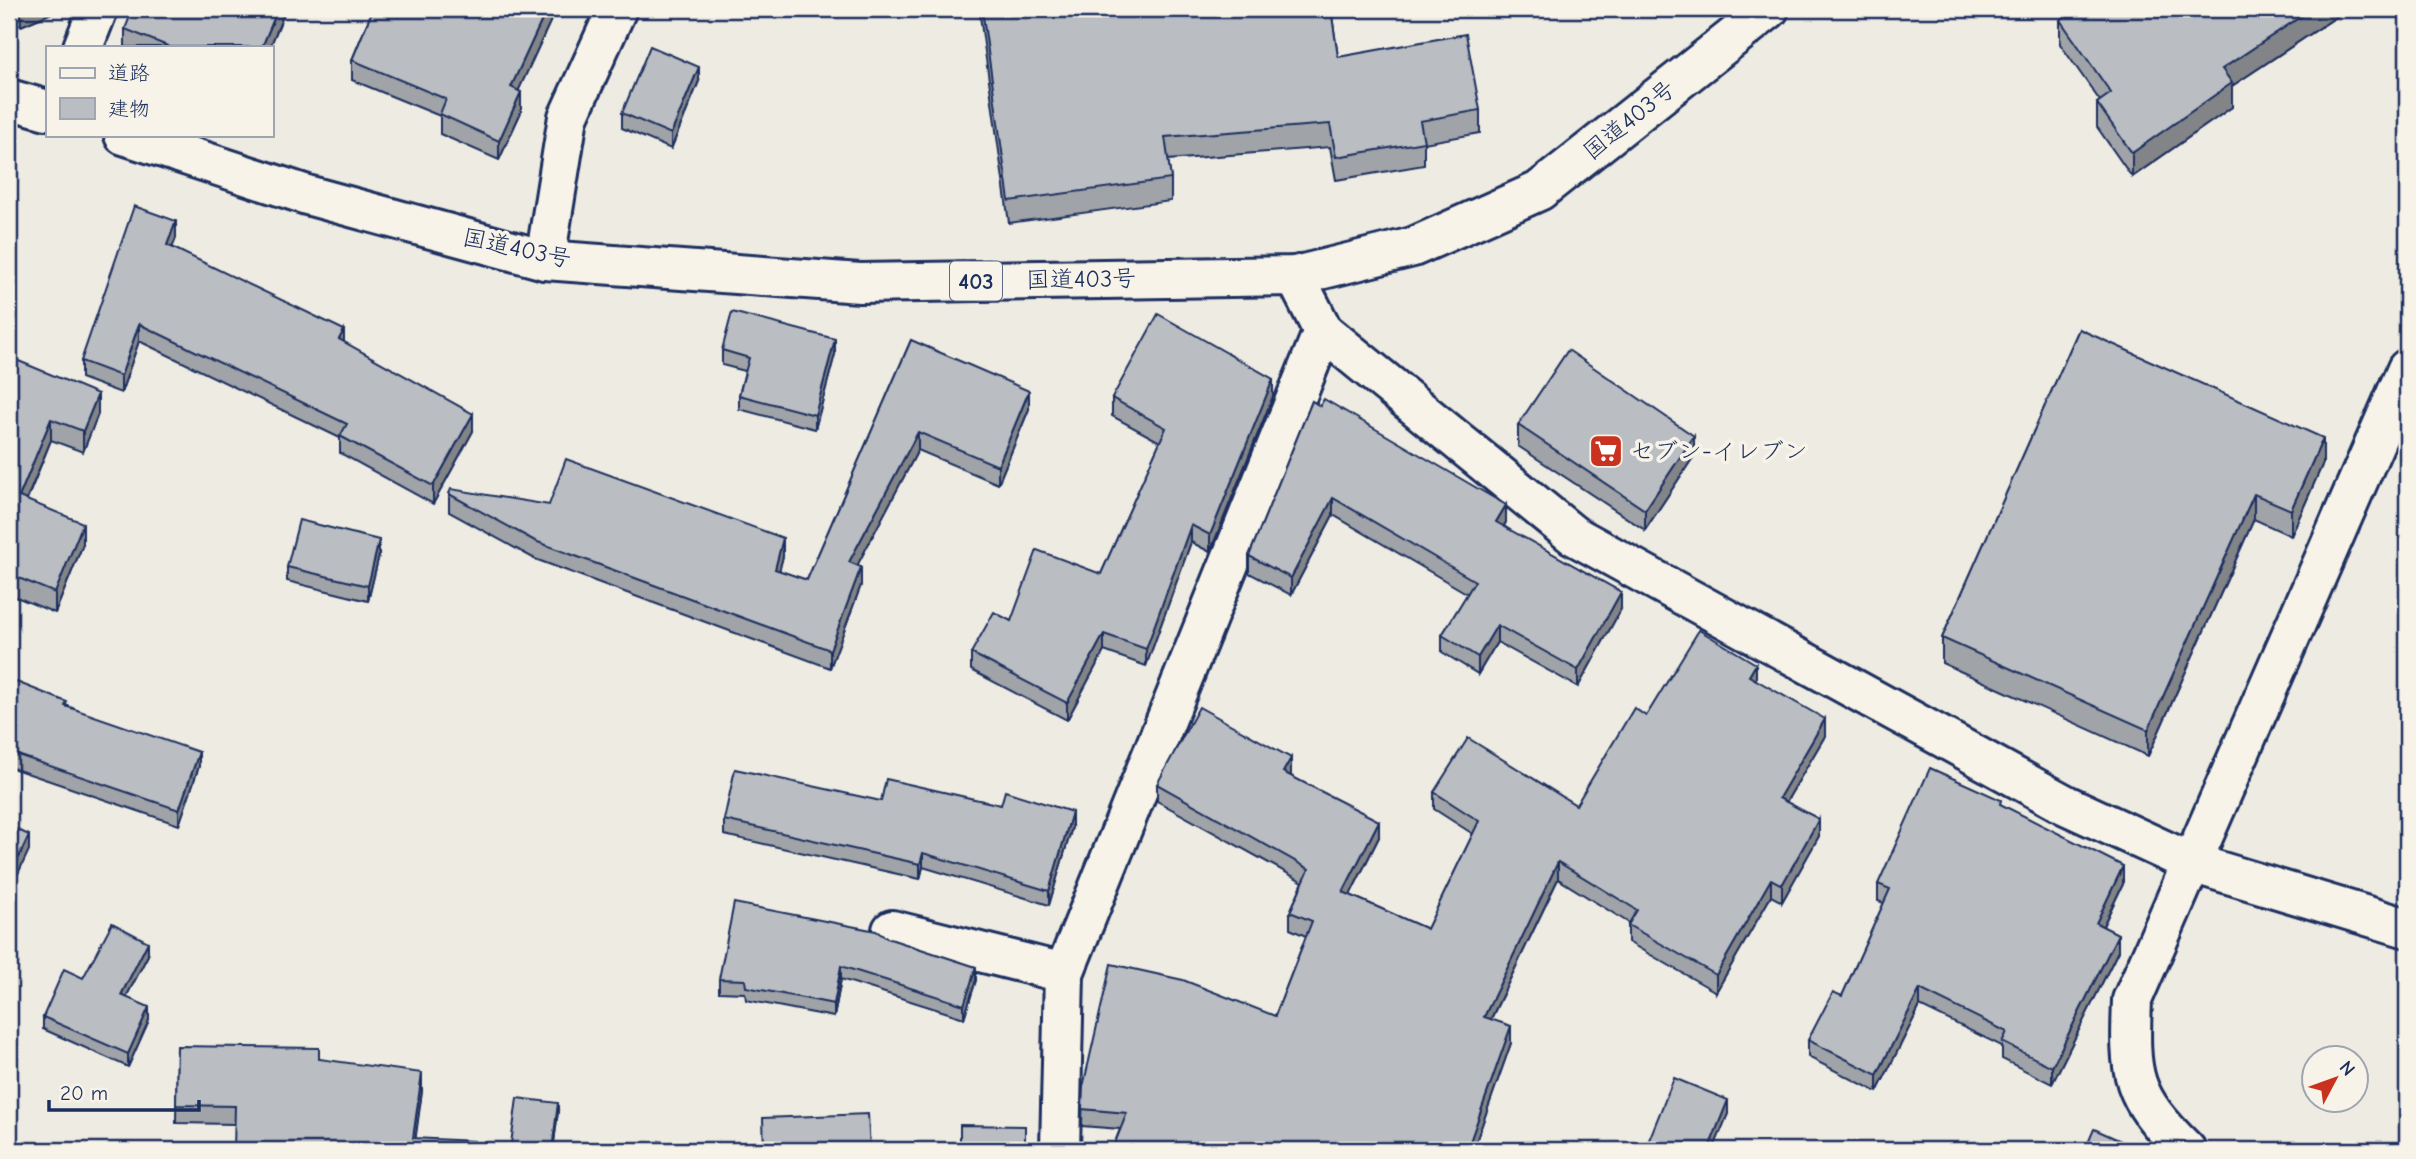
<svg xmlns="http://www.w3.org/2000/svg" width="2416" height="1159" font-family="'Comic Neue','Klee One',sans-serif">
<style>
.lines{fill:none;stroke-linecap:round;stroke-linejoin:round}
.minor-casing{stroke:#1b2f5e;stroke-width:44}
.highway-casing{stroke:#1b2f5e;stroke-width:44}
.minor{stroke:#f7f3e8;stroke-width:38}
.highway{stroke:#f7f3e8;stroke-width:38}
.wall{fill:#a0a3a7;stroke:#1b2f5e;stroke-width:2}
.shaded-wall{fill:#828488;stroke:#1b2f5e;stroke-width:2}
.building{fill:#babdc2;stroke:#1b2f5e;stroke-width:2}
.labels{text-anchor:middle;stroke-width:7;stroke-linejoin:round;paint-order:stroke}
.shield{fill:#f7f3e8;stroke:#5d6a87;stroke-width:2}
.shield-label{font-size:23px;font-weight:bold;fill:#1b2f5e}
.street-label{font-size:24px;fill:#1b2f5e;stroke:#f7f3e8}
.poi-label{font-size:24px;fill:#1b2f5e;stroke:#f7f3e8;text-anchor:start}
</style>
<rect width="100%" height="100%" fill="#eeebe2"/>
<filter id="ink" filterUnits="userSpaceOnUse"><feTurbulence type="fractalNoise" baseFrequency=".0143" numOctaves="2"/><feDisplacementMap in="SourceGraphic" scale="14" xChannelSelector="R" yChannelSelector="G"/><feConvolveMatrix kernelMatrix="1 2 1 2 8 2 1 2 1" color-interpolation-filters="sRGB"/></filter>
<g filter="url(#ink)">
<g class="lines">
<g class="minor-casing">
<g id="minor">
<path d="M 83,47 L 98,9"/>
<path d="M 545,260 L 568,117 L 617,9"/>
<path d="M 1295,276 L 1323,331 L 1573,535 L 2066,805 L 2192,863 L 2407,928"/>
<path d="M 892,930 L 1064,973"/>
<path d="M 1060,1150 L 1064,973 L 1323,331"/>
<path d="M 2186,1150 C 2130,1095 2129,1076 2132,1000 L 2407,369"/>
</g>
</g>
<g class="highway-casing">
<g id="highway">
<path d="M 9,99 L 47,110"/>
<path d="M 124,135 L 307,195 L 545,260 L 860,283 L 1295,276 L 1413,247 L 1539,191 L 1769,9"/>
</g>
</g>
<use href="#minor" class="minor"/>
<use href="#highway" class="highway"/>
</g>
<g class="wall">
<path d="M 9,9 L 61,9 L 21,26 L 9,21 Z"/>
<path d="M 286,9 L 270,47 L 125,47 L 125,29 Z"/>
<path d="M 373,9 L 556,9 L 518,91 L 521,112 L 499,160 L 440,134 L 440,116 L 352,80 L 352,60 Z"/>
<path d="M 979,9 L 1331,9 L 1338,57 L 1480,110 L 1480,133 L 1424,143 L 1424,165 L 1336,180 L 1330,147 L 1168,160 L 1171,179 L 1171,201 L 1009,223 Z"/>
<path d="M 2076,9 L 2348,9 L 2232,86 L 2232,107 L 2132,177 L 2097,127 L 2097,103 L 2100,101 L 2060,44 L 2060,20 Z"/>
<path d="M 699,81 L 671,149 L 622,128 L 622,113 Z"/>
<path d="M 176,238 L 172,247 L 344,342 L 473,431 L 433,504 L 340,453 L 340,438 L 139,341 L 121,393 L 81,378 L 81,361 Z"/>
<path d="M 2079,329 L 2323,463 L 2291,536 L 2254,519 L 2148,756 L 1942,663 L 1942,638 Z"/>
<path d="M 911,340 L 1029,409 L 998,484 L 918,450 L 857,565 L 861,585 L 830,668 L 535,559 L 449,512 L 449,494 L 783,556 L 779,571 L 807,580 Z"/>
<path d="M 722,350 L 835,354 L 815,429 L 739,409 L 739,395 L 745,371 L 722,365 Z"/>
<path d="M 9,357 L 98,414 L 83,452 L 51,440 L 27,500 L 83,544 L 55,613 L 9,594 Z"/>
<path d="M 1273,396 L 1210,552 L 1191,542 L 1146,666 L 1104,651 L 1067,720 L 971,670 L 971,653 L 1011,621 L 1101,574 L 1160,442 L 1112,416 L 1112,398 Z"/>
<path d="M 1312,401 L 1506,522 L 1504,526 L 1621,609 L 1578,687 L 1497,642 L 1478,674 L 1442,652 L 1442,635 L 1468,594 L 1333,515 L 1291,595 L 1249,573 L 1249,556 Z"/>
<path d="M 1518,425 L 1694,456 L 1645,530 L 1518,446 Z"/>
<path d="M 379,555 L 368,601 L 287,581 L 287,567 Z"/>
<path d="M 9,679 L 199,766 L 179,825 L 9,767 Z"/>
<path d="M 1756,680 L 1825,736 L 1786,802 L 1819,836 L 1782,902 L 1771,896 L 1716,992 L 1628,942 L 1628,925 L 1629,923 L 1558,879 L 1491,1019 L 1511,1043 L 1473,1150 L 1112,1150 L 1120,1129 L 1082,1126 L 1083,1087 L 1275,1016 L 1306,936 L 1290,929 L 1290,912 L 1303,882 L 1157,801 L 1157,784 L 1291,775 L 1291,776 L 1379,837 L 1350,895 L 1427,929 L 1473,834 L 1434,809 L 1434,792 L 1576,805 L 1646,716 Z"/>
<path d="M 881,801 L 1072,827 L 1049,905 L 923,867 L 920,879 L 724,835 L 724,820 Z"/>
<path d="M 2001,805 L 2123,884 L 2103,926 L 2118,951 L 2052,1084 L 2002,1059 L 2002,1046 L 1920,1006 L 1877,1092 L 1808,1057 L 1808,1040 L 1842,996 L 1884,903 L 1878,901 L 1878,884 Z"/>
<path d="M 887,938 L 976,980 L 964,1018 L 841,979 L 834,1017 L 746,1000 L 745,993 L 719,992 L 719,979 Z"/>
<path d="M 148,955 L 126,997 L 149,1020 L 128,1067 L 43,1029 L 43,1017 L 83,978 Z"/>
<path d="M 177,1046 L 319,1059 L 422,1091 L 415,1138 L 234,1124 L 176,1123 Z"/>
<path d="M 558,1111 L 553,1150 L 511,1150 L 511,1144 Z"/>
</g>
<g class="shaded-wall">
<path d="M 21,9 L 61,9 L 21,26 Z"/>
<path d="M 278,9 L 286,9 L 270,47 L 262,47 Z"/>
<path d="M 547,9 L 556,9 L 511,107 L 511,87 Z"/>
<path d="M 2312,9 L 2348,9 L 2232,86 L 2232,107 L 2132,177 L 2132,153 L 2222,69 Z"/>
<path d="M 699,67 L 699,81 L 671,149 L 671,134 Z"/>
<path d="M 521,92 L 521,112 L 499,160 L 499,141 Z"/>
<path d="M 176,221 L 176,238 L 167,262 L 167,245 Z"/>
<path d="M 139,324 L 139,341 L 121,393 L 121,376 Z"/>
<path d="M 344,330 L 344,347 L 339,339 Z"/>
<path d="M 835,339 L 835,354 L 815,429 L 815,415 Z"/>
<path d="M 1273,379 L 1273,396 L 1210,552 L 1210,535 Z"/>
<path d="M 1029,391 L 1029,409 L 998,484 L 998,466 Z"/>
<path d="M 98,394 L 98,414 L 83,452 L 83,431 Z"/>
<path d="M 473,414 L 473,431 L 433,504 L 433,486 Z"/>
<path d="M 51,419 L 51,440 L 19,518 L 19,497 Z"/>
<path d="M 918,432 L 918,450 L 849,581 L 849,562 Z"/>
<path d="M 1694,436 L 1694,456 L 1645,530 L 1645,510 Z"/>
<path d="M 2323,438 L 2323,463 L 2291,536 L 2291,510 Z"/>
<path d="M 2254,494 L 2254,519 L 2148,756 L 2148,730 Z"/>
<path d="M 1333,498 L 1333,515 L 1291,595 L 1291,578 Z"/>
<path d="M 1506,505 L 1506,522 L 1496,539 L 1496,522 Z"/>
<path d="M 83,523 L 83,544 L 55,613 L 55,593 Z"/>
<path d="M 1191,525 L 1191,542 L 1146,666 L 1146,649 Z"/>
<path d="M 783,538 L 783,556 L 775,588 L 775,569 Z"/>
<path d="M 379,540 L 379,555 L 368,601 L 368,586 Z"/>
<path d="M 861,567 L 861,585 L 830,668 L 830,650 Z"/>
<path d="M 1621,592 L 1621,609 L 1578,687 L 1578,670 Z"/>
<path d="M 1497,625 L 1497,642 L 1478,674 L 1478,657 Z"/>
<path d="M 1104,634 L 1104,651 L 1067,720 L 1067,703 Z"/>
<path d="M 1756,664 L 1756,681 L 1749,676 Z"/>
<path d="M 1825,719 L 1825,736 L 1779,814 L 1779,798 Z"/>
<path d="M 199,752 L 199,766 L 179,825 L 179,810 Z"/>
<path d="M 1291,758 L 1291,775 L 1283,789 L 1283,772 Z"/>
<path d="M 1072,812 L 1072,827 L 1049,905 L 1049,891 Z"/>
<path d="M 1819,819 L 1819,836 L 1782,902 L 1782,885 Z"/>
<path d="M 1379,821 L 1379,837 L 1343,909 L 1343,892 Z"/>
<path d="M 29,835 L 29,850 L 9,893 L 9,878 Z"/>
<path d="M 923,853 L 923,867 L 920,879 L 920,864 Z"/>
<path d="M 1558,862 L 1558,879 L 1484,1033 L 1484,1017 Z"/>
<path d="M 2123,866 L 2123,884 L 2096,940 L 2096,923 Z"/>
<path d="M 1771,879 L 1771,896 L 1716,992 L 1716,975 Z"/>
<path d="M 2118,934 L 2118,951 L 2052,1084 L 2052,1067 Z"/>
<path d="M 148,942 L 148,955 L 121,1007 L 121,995 Z"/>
<path d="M 841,966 L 841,979 L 834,1017 L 834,1004 Z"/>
<path d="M 976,967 L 976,980 L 964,1018 L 964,1005 Z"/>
<path d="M 1920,989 L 1920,1006 L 1877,1092 L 1877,1075 Z"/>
<path d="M 149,1007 L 149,1020 L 128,1067 L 128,1054 Z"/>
<path d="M 1511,1026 L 1511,1043 L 1473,1150 L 1467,1150 Z"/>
<path d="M 422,1073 L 422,1091 L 414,1150 L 413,1138 Z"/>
<path d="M 1728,1100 L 1728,1114 L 1713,1150 L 1708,1150 Z"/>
<path d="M 558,1103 L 558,1111 L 553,1150 L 552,1150 Z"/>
</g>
<g class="building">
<path d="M 133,9 L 278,9 L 262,47 L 170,47 L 125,29 Z"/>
<path d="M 373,9 L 547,9 L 511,87 L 521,92 L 499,141 L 440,114 L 446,99 L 352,60 Z"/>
<path d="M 982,9 L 1331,9 L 1338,57 L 1466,34 L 1480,110 L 1420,121 L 1424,142 L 1336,157 L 1330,124 L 1165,137 L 1171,179 L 1009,201 Z"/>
<path d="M 2076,9 L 2312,9 L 2222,69 L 2232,83 L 2132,153 L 2097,103 L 2111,93 L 2060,20 Z"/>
<path d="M 650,46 L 699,67 L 671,134 L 622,113 Z"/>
<path d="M 134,206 L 176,221 L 167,245 L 344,330 L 339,339 L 473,414 L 433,486 L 340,436 L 347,424 L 139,324 L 121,376 L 81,361 Z"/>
<path d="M 732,312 L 835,339 L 815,415 L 739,395 L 749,358 L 722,350 Z"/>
<path d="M 1158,314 L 1273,379 L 1210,535 L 1191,525 L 1146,649 L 1104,634 L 1067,703 L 971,653 L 994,612 L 1011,621 L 1037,550 L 1101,574 L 1166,428 L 1112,398 Z"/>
<path d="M 2079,329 L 2323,438 L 2291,510 L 2254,494 L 2148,730 L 1942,638 Z"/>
<path d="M 911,340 L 1029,391 L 998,466 L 918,432 L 849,562 L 861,567 L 830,650 L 535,541 L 449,494 L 451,489 L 549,505 L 566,459 L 783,538 L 775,569 L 807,580 Z"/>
<path d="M 1568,350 L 1694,436 L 1645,510 L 1518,425 Z"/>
<path d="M 9,357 L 98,394 L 83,431 L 51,419 L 19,497 L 83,523 L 55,593 L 9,574 Z"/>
<path d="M 1324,399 L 1506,505 L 1496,522 L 1621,592 L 1578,670 L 1497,625 L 1478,657 L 1442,635 L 1475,581 L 1333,498 L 1291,578 L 1249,556 L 1312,401 L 1320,406 Z"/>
<path d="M 299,520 L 379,540 L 368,586 L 287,567 Z"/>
<path d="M 1699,630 L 1756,664 L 1749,676 L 1825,719 L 1779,798 L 1819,819 L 1782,885 L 1771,879 L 1716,975 L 1628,925 L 1637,910 L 1558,862 L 1484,1017 L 1511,1026 L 1467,1150 L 1112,1150 L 1127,1113 L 1082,1109 L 1083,1087 L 1111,964 L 1183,980 L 1275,1016 L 1312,921 L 1290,912 L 1309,869 L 1157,784 L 1199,707 L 1291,758 L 1283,772 L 1379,821 L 1343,892 L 1427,929 L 1479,821 L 1434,792 L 1468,738 L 1576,805 L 1634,708 L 1646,716 Z"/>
<path d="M 9,679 L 67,702 L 65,706 L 199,752 L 179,810 L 9,752 Z"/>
<path d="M 1930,768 L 2001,800 L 2000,804 L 2123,866 L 2096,923 L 2118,934 L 2052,1067 L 2002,1042 L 2007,1032 L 1920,989 L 1877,1075 L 1808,1040 L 1833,992 L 1842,996 L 1890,889 L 1878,884 Z"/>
<path d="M 735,769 L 881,801 L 886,779 L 1001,805 L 1005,791 L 1072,812 L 1049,891 L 923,853 L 920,864 L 724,820 Z"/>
<path d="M 9,826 L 29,835 L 9,878 Z"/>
<path d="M 734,903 L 876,931 L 887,938 L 976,967 L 964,1005 L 841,966 L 834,1004 L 746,987 L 745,980 L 719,979 Z"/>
<path d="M 112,923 L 148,942 L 121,995 L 149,1007 L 128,1054 L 43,1017 L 64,969 L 83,978 Z"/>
<path d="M 177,1046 L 319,1048 L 319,1059 L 422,1073 L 413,1138 L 474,1141 L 473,1150 L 234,1150 L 235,1106 L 176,1105 Z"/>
<path d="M 1674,1078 L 1728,1100 L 1708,1150 L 1645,1150 Z"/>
<path d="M 517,1098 L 558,1103 L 552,1150 L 511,1144 Z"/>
<path d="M 868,1114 L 870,1150 L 764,1150 L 763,1118 Z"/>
<path d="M 960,1125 L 1025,1126 L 1025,1150 L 960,1150 Z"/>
<path d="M 2094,1129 L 2139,1149 L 2139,1150 L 2085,1150 Z"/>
<path d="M 659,1141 L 700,1150 L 657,1150 Z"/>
<path d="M 107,1146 L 118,1150 L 105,1150 Z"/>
</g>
</g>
<defs>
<g id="supermarket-square" transform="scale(1.75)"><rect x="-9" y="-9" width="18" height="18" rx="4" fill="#c8321e" stroke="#f7f3e8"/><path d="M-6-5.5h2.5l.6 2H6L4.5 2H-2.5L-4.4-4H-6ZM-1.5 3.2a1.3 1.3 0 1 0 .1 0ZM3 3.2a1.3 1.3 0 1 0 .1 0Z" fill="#fff"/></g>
</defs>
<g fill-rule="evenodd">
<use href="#supermarket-square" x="1606" y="451"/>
</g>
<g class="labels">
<rect class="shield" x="950" y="261.5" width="52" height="39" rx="5"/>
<g class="shield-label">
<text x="976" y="289">403</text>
</g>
<g class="street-label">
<text transform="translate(1629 120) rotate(-39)" y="8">国道403号</text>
<text transform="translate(517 248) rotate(12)" y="8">国道403号</text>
<text transform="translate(1081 279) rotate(-1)" y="8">国道403号</text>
</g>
<g class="poi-label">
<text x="1630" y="459">セブン-イレブン</text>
</g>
</g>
<rect width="2416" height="1159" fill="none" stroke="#f7f3e8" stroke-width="35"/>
<rect x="18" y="18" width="2381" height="1124" fill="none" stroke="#1b2f5e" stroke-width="2.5" filter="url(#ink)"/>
<rect x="46" y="46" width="228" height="91" fill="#f7f3e8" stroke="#9fa5b1" stroke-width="2"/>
<rect x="60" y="68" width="35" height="10" fill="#f7f3e8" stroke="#9fa5b1" stroke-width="2"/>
<text x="108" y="80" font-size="21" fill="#1b2f5e">道路</text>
<rect x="60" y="98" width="35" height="21" fill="#babdc2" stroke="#9fa5b1" stroke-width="2"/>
<text x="108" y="116" font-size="21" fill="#1b2f5e">建物</text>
<g transform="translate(2335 1079) rotate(49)"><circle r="33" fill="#f7f3e8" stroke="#9fa5b1" stroke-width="2"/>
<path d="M0-5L12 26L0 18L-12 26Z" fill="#c8321e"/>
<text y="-10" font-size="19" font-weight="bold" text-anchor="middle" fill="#1b2f5e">N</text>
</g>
<path d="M49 1100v10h150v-10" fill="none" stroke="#1b2f5e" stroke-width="3.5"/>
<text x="60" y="1100" font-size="21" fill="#1b2f5e" stroke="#f7f3e8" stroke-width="5" paint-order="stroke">20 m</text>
</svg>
